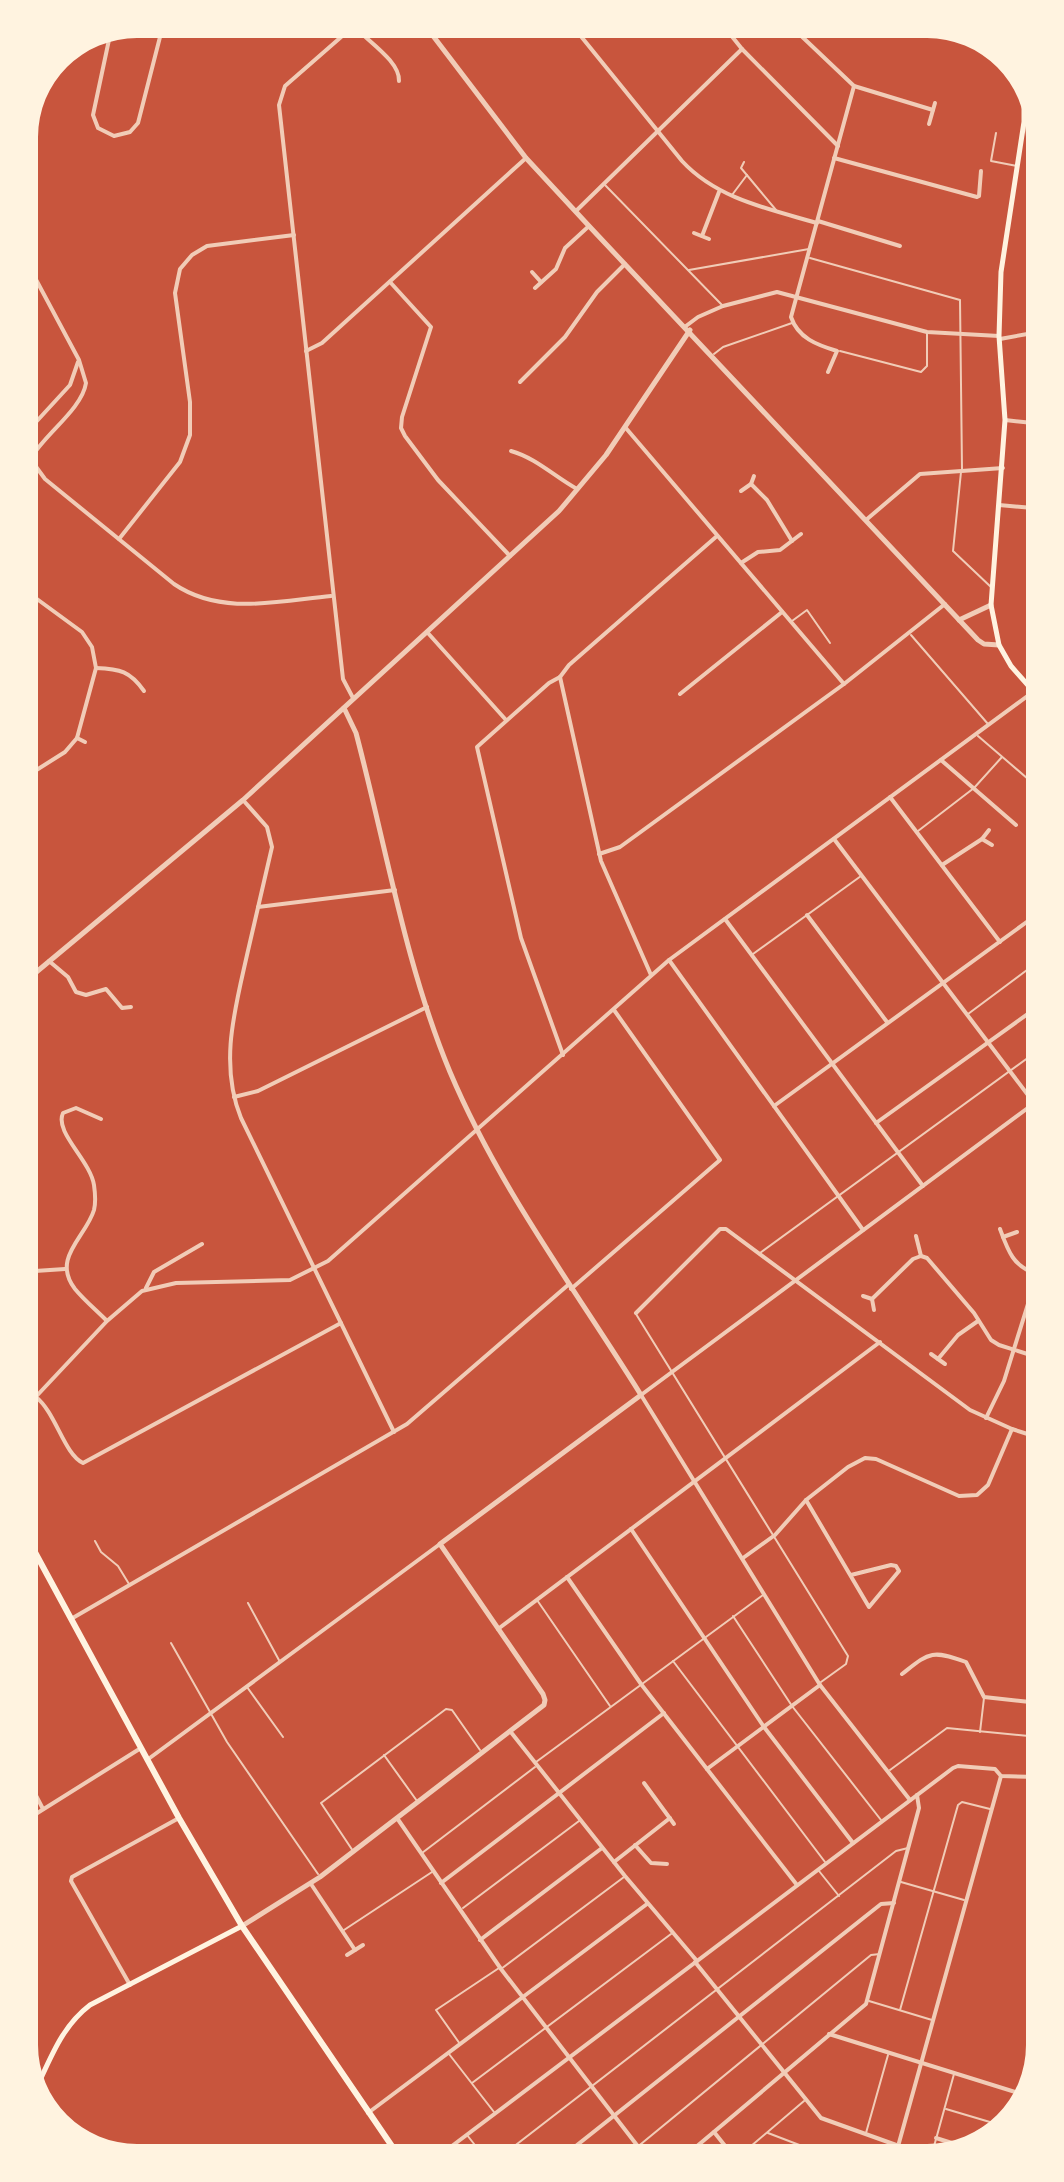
<svg xmlns="http://www.w3.org/2000/svg" width="1064" height="2182" font-family="Barlow,sans-serif">
<style>
.lines{fill:none;stroke-linecap:round;stroke-linejoin:round}
.service{stroke:#f1ccb7;stroke-width:2}
.minor{stroke:#f1ccb7;stroke-width:4}
.tertiary{stroke:#f1ccb7;stroke-width:5}
.secondary{stroke:#fff3e0;stroke-width:5}
.primary{stroke:#fff3e0;stroke-width:6}
</style>
<rect width="100%" height="100%" fill="#c8553d"/>
<g class="lines">
<g class="service">
<path d="M 996,133 L 991,161 L 1017,166"/>
<path d="M 744,162 L 741,168 L 776,210"/>
<path d="M 604,184 L 722,305"/>
<path d="M 732,195 L 747,175"/>
<path d="M 810,258 L 960,300 L 962,469"/>
<path d="M 689,270 L 809,249"/>
<path d="M 840,351 L 921,372 L 927,366 L 927,333"/>
<path d="M 714,354 L 723,347 L 792,323"/>
<path d="M 961,472 L 953,551 L 992,588"/>
<path d="M 792,621 L 807,610 L 830,643"/>
<path d="M 911,635 L 988,724"/>
<path d="M 978,736 L 1035,785"/>
<path d="M 918,831 L 974,788 L 1002,757"/>
<path d="M 753,954 L 861,876"/>
<path d="M 968,1014 L 1035,964"/>
<path d="M 760,1253 L 1036,1052"/>
<path d="M 636,1314 L 848,1656 L 846,1664 L 821,1682"/>
<path d="M 95,1541 L 101,1552 L 118,1566 L 129,1584"/>
<path d="M 537,1600 L 610,1706"/>
<path d="M 248,1603 L 280,1662"/>
<path d="M 733,1616 L 792,1706 L 881,1820"/>
<path d="M 171,1643 L 227,1742 L 318,1874"/>
<path d="M 673,1661 L 825,1862"/>
<path d="M 247,1687 L 283,1737"/>
<path d="M 980,1732 L 984,1698"/>
<path d="M 384,1755 L 417,1801"/>
<path d="M 536,1762 L 763,1595"/>
<path d="M 890,1770 L 947,1728 L 1039,1737"/>
<path d="M 353,1851 L 321,1803 L 446,1709 L 452,1710 L 480,1750"/>
<path d="M 422,1853 L 535,1767"/>
<path d="M 819,1871 L 839,1896"/>
<path d="M 901,1882 L 964,1900"/>
<path d="M 463,1908 L 579,1821"/>
<path d="M 344,1930 L 432,1872"/>
<path d="M 501,1969 L 624,1877"/>
<path d="M 869,2001 L 932,2020"/>
<path d="M 900,2010 L 958,1805 L 962,1802 L 990,1809"/>
<path d="M 460,2044 L 436,2010 L 499,1968"/>
<path d="M 449,2054 L 494,2112"/>
<path d="M 472,2083 L 671,1934"/>
<path d="M 946,2109 L 1000,2125"/>
<path d="M 768,2133 L 815,2151"/>
<path d="M 866,2133 L 888,2055"/>
<path d="M 467,2135 L 482,2154"/>
<path d="M 933,2150 L 954,2074"/>
<path d="M 744,2152 L 804,2101"/>
<path d="M 630,2153 L 871,1955 L 880,1954"/>
<path d="M 504,2154 L 896,1851 L 908,1848"/>
</g>
<g class="minor">
<path d="M 571,24 L 682,161 C 717,199 769,209 817,223"/>
<path d="M 722,24 L 742,49 L 838,146"/>
<path d="M 354,26 C 367,41 400,61 399,81"/>
<path d="M 795,30 L 854,86 L 933,110"/>
<path d="M 110,35 L 93,115 L 98,128 L 114,136 L 130,132 L 138,123 L 160,37 L 158,24"/>
<path d="M 1024,96 L 1032,99"/>
<path d="M 929,124 L 935,103"/>
<path d="M 834,158 L 977,197 L 979,196 L 981,171"/>
<path d="M 576,211 L 742,49"/>
<path d="M 818,221 L 900,246"/>
<path d="M 694,233 L 709,239"/>
<path d="M 702,236 L 719,192"/>
<path d="M 25,259 L 79,360 L 86,383 C 82,409 45,434 31,458"/>
<path d="M 532,272 L 541,282"/>
<path d="M 390,282 L 431,327 L 402,417 L 401,428 L 405,436 L 438,480 L 510,556"/>
<path d="M 535,288 L 556,269 L 565,248 L 589,226"/>
<path d="M 686,326 L 698,317 L 723,306 L 777,292 L 927,332 L 999,336"/>
<path d="M 1000,339 L 1033,333"/>
<path d="M 306,351 L 322,343 L 526,158"/>
<path d="M 828,372 L 837,351 C 817,345 798,338 791,317 L 854,86"/>
<path d="M 520,382 L 565,337 L 597,292 L 625,264"/>
<path d="M 1005,420 L 1033,423"/>
<path d="M 625,427 L 844,684"/>
<path d="M 25,434 L 70,385 L 78,362"/>
<path d="M 511,451 C 536,458 555,477 577,489"/>
<path d="M 26,453 L 45,479 L 174,584 C 221,616 279,601 331,596"/>
<path d="M 751,484 L 767,500 L 792,541"/>
<path d="M 741,491 L 751,484 L 754,476"/>
<path d="M 999,505 L 1033,508"/>
<path d="M 866,520 L 920,474 L 1003,468"/>
<path d="M 119,539 L 180,462 L 190,435 L 190,402 L 175,293 L 180,269 L 192,255 L 207,246 L 294,235"/>
<path d="M 741,563 L 758,552 L 780,550 L 801,534"/>
<path d="M 26,591 L 82,632 L 92,647 L 96,668 L 77,738 L 65,752 L 27,776"/>
<path d="M 427,632 L 506,720"/>
<path d="M 96,668 C 120,669 130,671 144,691"/>
<path d="M 560,677 L 601,861 L 651,975"/>
<path d="M 680,694 L 782,612"/>
<path d="M 353,698 L 343,679 L 279,105 L 285,86 L 356,24"/>
<path d="M 77,738 L 85,742"/>
<path d="M 941,760 L 1016,825"/>
<path d="M 890,797 L 1000,942"/>
<path d="M 243,800 L 267,827 L 272,847 C 264,883 255,919 247,955 C 235,1009 219,1064 241,1118 L 394,1432"/>
<path d="M 834,839 L 1034,1103"/>
<path d="M 982,839 L 992,845"/>
<path d="M 599,854 L 620,847 L 844,684 L 945,604"/>
<path d="M 942,865 L 982,839 L 989,830"/>
<path d="M 258,907 L 395,890"/>
<path d="M 807,915 L 887,1022"/>
<path d="M 725,919 L 923,1186"/>
<path d="M 669,960 L 863,1230"/>
<path d="M 49,961 L 68,977 L 76,992 L 86,995 L 106,989 L 122,1008 L 131,1007"/>
<path d="M 563,1055 L 521,938 L 477,747 L 549,683 L 560,677 L 569,665 L 717,536"/>
<path d="M 234,1097 L 258,1091 L 427,1007"/>
<path d="M 774,1106 L 1035,916"/>
<path d="M 101,1119 L 76,1108 L 63,1113 C 54,1132 90,1160 94,1185 C 95,1192 96,1202 94,1210 C 86,1237 51,1258 75,1289 C 84,1300 96,1310 106,1320"/>
<path d="M 876,1123 L 1036,1008"/>
<path d="M 1000,1229 C 1008,1251 1013,1266 1036,1274"/>
<path d="M 916,1236 L 921,1256 L 927,1258 L 974,1313 L 991,1340 L 999,1345 L 1037,1357"/>
<path d="M 1003,1237 L 1017,1232"/>
<path d="M 29,1275 L 35,1271 L 65,1269"/>
<path d="M 146,1288 L 154,1272 L 202,1244"/>
<path d="M 571,1289 L 720,1160 L 614,1010"/>
<path d="M 863,1296 L 872,1299 L 874,1310"/>
<path d="M 872,1299 L 913,1259 L 921,1256"/>
<path d="M 636,1313 L 720,1229 L 726,1229 L 970,1410 L 1012,1429 L 1037,1437"/>
<path d="M 931,1354 L 945,1364"/>
<path d="M 938,1359 L 958,1335 L 978,1321"/>
<path d="M 36,1397 C 56,1413 64,1454 83,1463 L 341,1323"/>
<path d="M 30,1403 L 107,1321 L 142,1291 L 176,1283 L 290,1280 L 328,1261 L 669,960 L 1033,692"/>
<path d="M 986,1418 L 1004,1381 L 1037,1275"/>
<path d="M 806,1500 L 869,1607 L 899,1571 L 896,1566 L 891,1565 L 851,1575"/>
<path d="M 631,1529 L 764,1727 L 853,1843"/>
<path d="M 743,1558 L 775,1535 L 806,1500 L 848,1467 L 865,1458 L 876,1459 L 959,1496 L 977,1495 L 988,1485 L 1012,1429"/>
<path d="M 567,1577 L 641,1684 L 797,1885"/>
<path d="M 71,1619 L 407,1424 L 568,1285"/>
<path d="M 498,1629 L 880,1342"/>
<path d="M 902,1674 C 929,1653 931,1649 966,1662 L 984,1697 L 1039,1703"/>
<path d="M 510,1731 L 625,1876 L 697,1961"/>
<path d="M 147,1760 L 440,1544"/>
<path d="M 707,1769 L 820,1685"/>
<path d="M 644,1783 L 674,1824"/>
<path d="M 31,1786 L 43,1809"/>
<path d="M 910,1800 L 820,1685 L 641,1395 L 1036,1102"/>
<path d="M 31,1817 L 141,1748"/>
<path d="M 397,1818 L 501,1969 L 643,2153"/>
<path d="M 635,1845 L 651,1863 L 667,1864"/>
<path d="M 614,1862 L 670,1818"/>
<path d="M 441,1883 L 664,1713"/>
<path d="M 311,1884 L 355,1950"/>
<path d="M 480,1940 L 602,1848"/>
<path d="M 347,1955 L 363,1945"/>
<path d="M 695,1962 L 821,2118 L 899,2146"/>
<path d="M 130,1985 L 71,1881 L 72,1877 L 179,1818"/>
<path d="M 829,2034 L 1025,2095"/>
<path d="M 1018,2110 L 1023,2094"/>
<path d="M 368,2113 L 647,1904"/>
<path d="M 714,2132 L 730,2152"/>
<path d="M 936,2138 L 971,2149"/>
<path d="M 897,2150 L 1001,1776"/>
<path d="M 690,2152 L 866,2004 L 919,1808 L 917,1795"/>
<path d="M 567,2153 L 881,1904 L 894,1903"/>
<path d="M 440,2155 L 953,1768 L 958,1766 L 995,1769 L 1001,1776 L 1039,1777"/>
</g>
<g class="tertiary">
<path d="M 424,24 L 526,158 L 589,226 L 978,640 L 984,644 L 999,645"/>
<path d="M 959,620 L 991,605"/>
<path d="M 28,979 L 243,800 L 559,511 L 606,455 L 690,330"/>
<path d="M 242,1926 L 320,1877 L 544,1705 L 545,1700 L 543,1694 L 440,1544 L 641,1395 C 575,1289 499,1188 450,1072 C 405,964 386,846 356,733 L 344,708"/>
</g>
<g class="secondary">
<path d="M 1024,84 L 1024,122 L 1001,272 L 999,336 L 1005,420 L 991,605 L 999,645 L 1011,666 L 1034,692"/>
<path d="M 35,2091 C 50,2060 61,2027 90,2005 L 242,1926"/>
</g>
<path class="primary" d="M 30,1543 L 179,1818 L 242,1926 L 398,2155"/>
</g>
<path d="M0 0H1064V2182H0ZM137 38H927A99 99 0 0 1 1026 137V2045A99 99 0 0 1 927 2144H137A99 99 0 0 1 38 2045V137A99 99 0 0 1 137 38Z" fill="#fff3e0" fill-rule="evenodd"/>
</svg>
